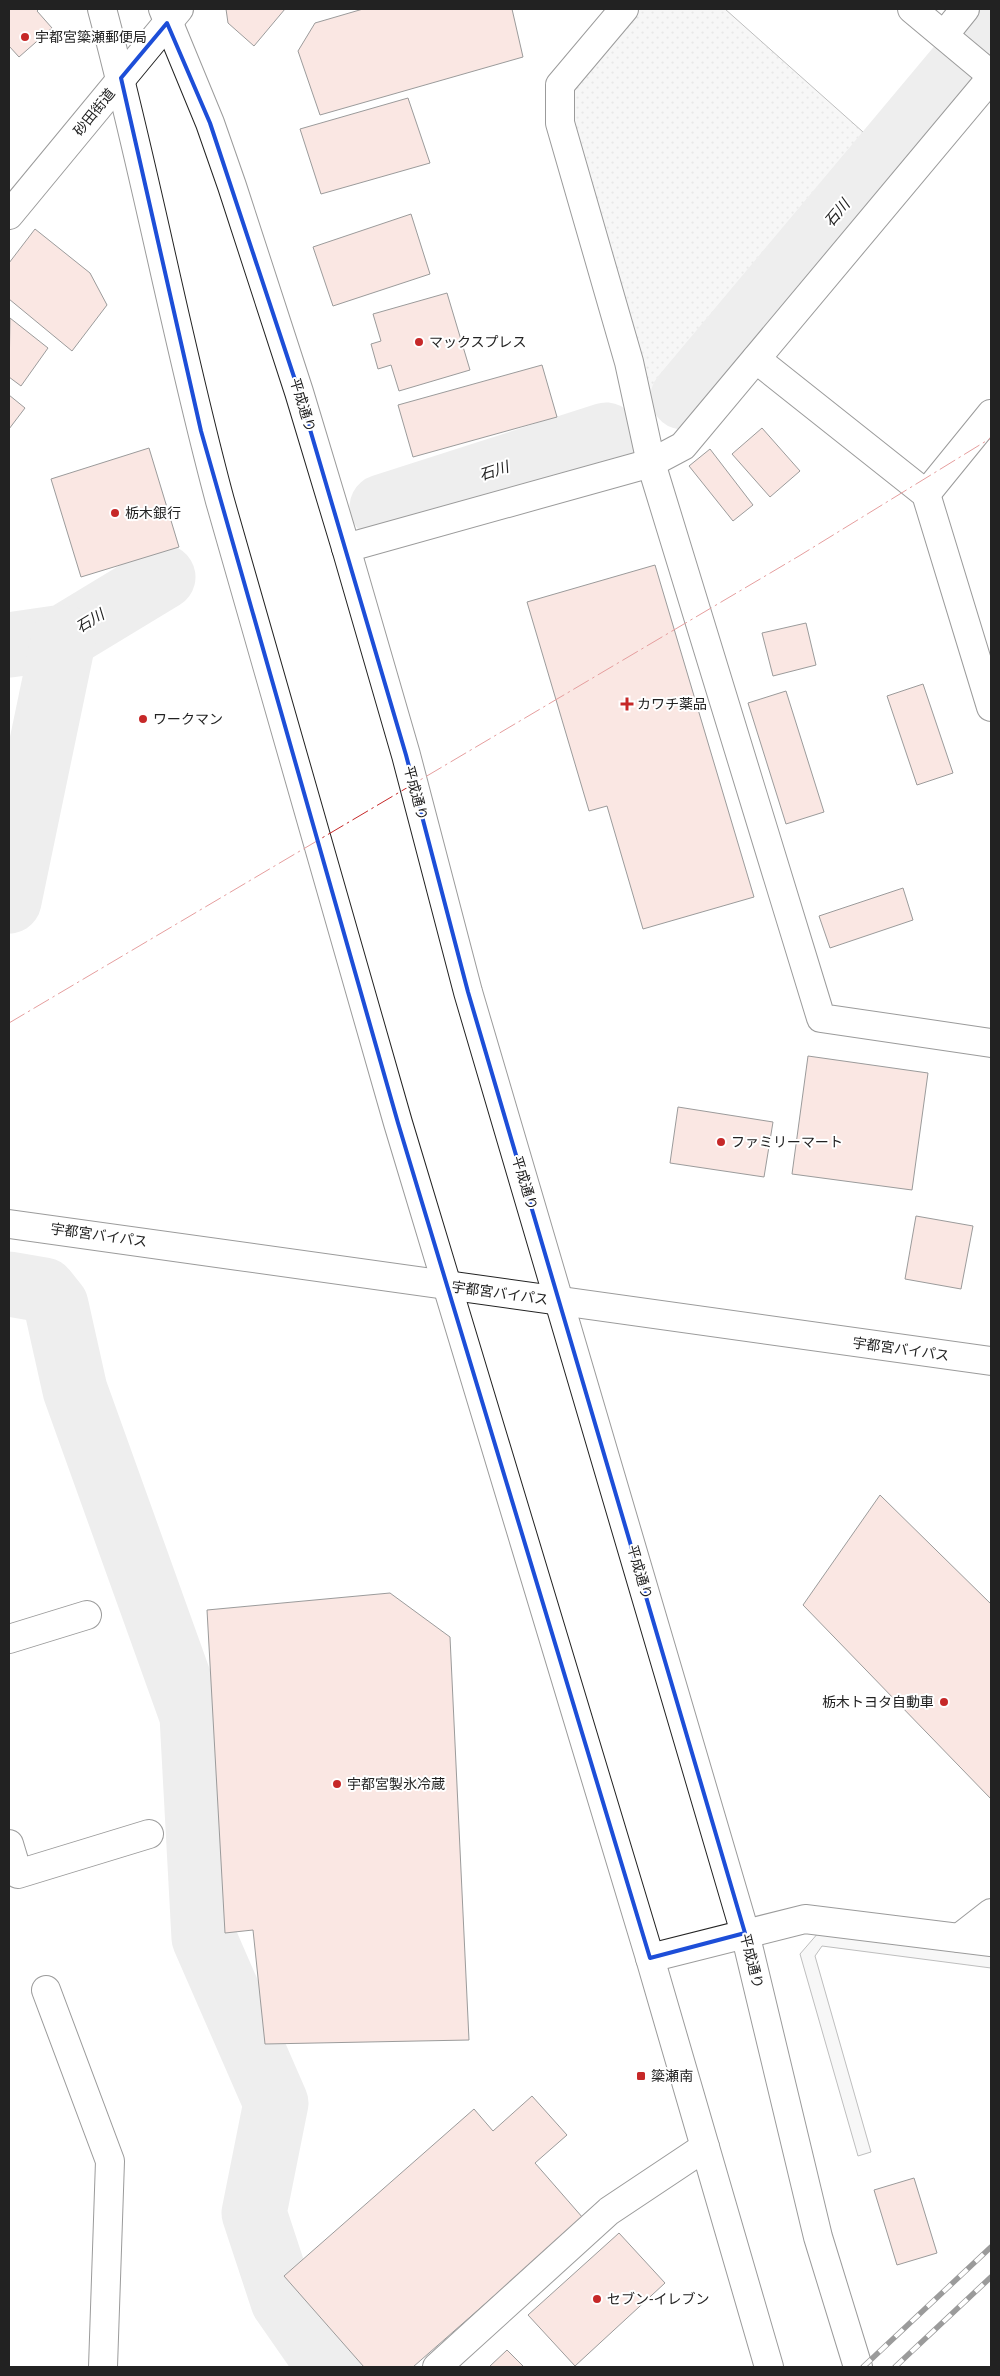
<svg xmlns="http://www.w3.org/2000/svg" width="1000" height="2376" font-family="'Open Sans','Noto Sans JP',sans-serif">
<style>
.green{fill:#eee;stroke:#6f6f6f}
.park{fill:url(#park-dots);stroke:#6f6f6f}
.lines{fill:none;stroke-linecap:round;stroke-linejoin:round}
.river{stroke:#d9d9d9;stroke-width:65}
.building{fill:#f3c9c0;stroke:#222}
.street-casing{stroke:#222;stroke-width:30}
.secondary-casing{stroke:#222;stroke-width:30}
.primary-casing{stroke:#222;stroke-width:30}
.highway-casing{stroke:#222;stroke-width:30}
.street{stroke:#fff;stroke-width:28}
.secondary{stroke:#fff;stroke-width:28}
.primary{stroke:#fff;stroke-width:28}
.highway{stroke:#fff;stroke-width:28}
.rail-casing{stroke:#222;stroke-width:5.5}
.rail{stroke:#fff;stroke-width:4;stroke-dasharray:11;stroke-linecap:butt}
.power{stroke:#c62828;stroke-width:1;stroke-dasharray:18 4 2.5 4;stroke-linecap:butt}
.marked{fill:none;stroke:#1d4ed8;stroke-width:4;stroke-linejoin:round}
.poi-dot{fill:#c62828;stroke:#fff;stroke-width:2}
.labels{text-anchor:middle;stroke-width:4;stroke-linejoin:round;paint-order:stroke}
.poi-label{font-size:14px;fill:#222;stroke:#fff;text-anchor:start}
.street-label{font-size:14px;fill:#222;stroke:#fff}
.water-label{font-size:15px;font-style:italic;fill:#222;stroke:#fff}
</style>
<defs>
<pattern id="park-dots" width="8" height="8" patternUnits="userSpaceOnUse" patternTransform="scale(1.25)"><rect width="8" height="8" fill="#eee"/><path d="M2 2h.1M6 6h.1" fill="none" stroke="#ccc" stroke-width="1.8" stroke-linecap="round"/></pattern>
</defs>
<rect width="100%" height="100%" fill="#fff"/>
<path class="green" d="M 819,1932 L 991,1954 L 991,1968 L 822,1946 L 815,1956 L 871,2152 L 858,2156 L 800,1954 Z"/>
<path class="park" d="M 634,9 L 725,9 L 872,140 L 665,399 L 650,397 L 567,109 L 568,86 Z"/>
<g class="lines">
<g class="river">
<path d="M 683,397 L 991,29"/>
<path d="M 382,507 L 606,435"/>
<path d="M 9,645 L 64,637 L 163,577"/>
<path d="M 9,901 L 64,637"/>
<path d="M 9,1284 L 44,1290 L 56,1305 L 75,1390 L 192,1716 L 204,1938 L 276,2103 L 254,2213 L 283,2301 L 329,2367"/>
</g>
</g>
<g class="building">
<path d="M 9,9 L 39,9 L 37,11 L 52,28 L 19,57 L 9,46 Z"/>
<path d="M 226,9 L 285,9 L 254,46 L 228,23 Z"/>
<path d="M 363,9 L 512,9 L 523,57 L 320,115 L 298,51 L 315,23 Z"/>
<path d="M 408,98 L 430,163 L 321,194 L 300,129 Z"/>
<path d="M 411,214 L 430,274 L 333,306 L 313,247 Z"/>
<path d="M 35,229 L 90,273 L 107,305 L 72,351 L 9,299 L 9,263 Z"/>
<path d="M 447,293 L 470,370 L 399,391 L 391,365 L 378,369 L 371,344 L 381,341 L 373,314 Z"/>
<path d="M 10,318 L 48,348 L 21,386 L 9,377 Z"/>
<path d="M 542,365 L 557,417 L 413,457 L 398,405 Z"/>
<path d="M 9,395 L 25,408 L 9,429 Z"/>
<path d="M 762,428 L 800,471 L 770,497 L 732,454 Z"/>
<path d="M 149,448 L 179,547 L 81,577 L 51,479 Z"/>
<path d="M 710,449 L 753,505 L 733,521 L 689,466 Z"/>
<path d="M 655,565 L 754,897 L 643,929 L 607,806 L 589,811 L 527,602 Z"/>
<path d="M 806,623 L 816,665 L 773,676 L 762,633 Z"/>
<path d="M 923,684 L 953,773 L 917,785 L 887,696 Z"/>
<path d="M 786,691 L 824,812 L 786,824 L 748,703 Z"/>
<path d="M 903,888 L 913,920 L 830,948 L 819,916 Z"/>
<path d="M 808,1056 L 928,1073 L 912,1190 L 792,1174 Z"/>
<path d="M 678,1107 L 773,1122 L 764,1177 L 670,1163 Z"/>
<path d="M 916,1216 L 973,1226 L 961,1289 L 905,1279 Z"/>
<path d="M 880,1495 L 991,1604 L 991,1799 L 803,1605 Z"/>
<path d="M 390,1593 L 450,1637 L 469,2040 L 265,2044 L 253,1930 L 225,1933 L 207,1610 Z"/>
<path d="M 532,2096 L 567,2135 L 535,2163 L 583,2218 L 413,2367 L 364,2367 L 284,2276 L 474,2109 L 493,2131 Z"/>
<path d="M 914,2178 L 937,2253 L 897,2265 L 874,2190 Z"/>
<path d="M 619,2233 L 665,2283 L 575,2366 L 528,2315 Z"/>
<path d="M 507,2350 L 524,2367 L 489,2367 Z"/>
</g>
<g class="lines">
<g class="street-casing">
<g id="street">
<path d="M 624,9 L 560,85 L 560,123 L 629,362 L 651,463 L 821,1018 L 991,1043"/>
<path d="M 912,9 L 991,75"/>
<path d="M 944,35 L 965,9"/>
<path d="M 756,359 L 926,494 L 991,707"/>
<path d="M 926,494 L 991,414"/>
<path d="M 346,548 L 651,463 L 683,446 L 991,78"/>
<path d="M 9,1639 L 87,1615"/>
<path d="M 9,1844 L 18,1874 L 149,1834"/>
<path d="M 959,1938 L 991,1913"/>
<path d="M 650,1958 L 805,1919 L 991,1942"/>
<path d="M 46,1990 L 110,2161 L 103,2367"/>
<path d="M 437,2367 L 609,2211 L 705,2147"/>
</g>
</g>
<g class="secondary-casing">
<path id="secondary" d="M 9,215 L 179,9"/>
</g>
<g class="primary-casing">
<g id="primary">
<path d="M 102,9 C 146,172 176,338 220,501 L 398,1123 L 650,1958 L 769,2367"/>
<path d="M 163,9 L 210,123 L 232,186 L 299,392 L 346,548 L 406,755 L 468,992 L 745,1933 L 818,2237 L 858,2367"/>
</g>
</g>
<g class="highway-casing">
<path id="highway" d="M 9,1224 L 991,1361"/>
</g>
<use href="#street" class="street"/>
<use href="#secondary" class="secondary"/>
<use href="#primary" class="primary"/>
<use href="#highway" class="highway"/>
<g class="rail-casing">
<g id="rail">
<path d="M 863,2367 L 991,2247"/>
<path d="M 895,2367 L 991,2277"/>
</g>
</g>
<use href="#rail" class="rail"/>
<path class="power" d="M 9,1023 L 799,556 L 991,438"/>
</g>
<path d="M0 0H1000V2376H0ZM 167,23 L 210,123 L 299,392 L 406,755 L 468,992 L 745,1933 L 650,1958 L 398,1123 L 201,431 L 121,78 Z" fill="#fff" fill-opacity=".55" fill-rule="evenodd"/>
<path class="marked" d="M 167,23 L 210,123 L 299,392 L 406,755 L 468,992 L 745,1933 L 650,1958 L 398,1123 L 201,431 L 121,78 Z"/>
<g class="poi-dot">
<circle cx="25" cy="37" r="5"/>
<circle cx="419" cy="342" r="5"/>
<circle cx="115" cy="513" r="5"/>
<path d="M624.5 696.5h5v5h5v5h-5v5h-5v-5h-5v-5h5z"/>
<circle cx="143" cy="719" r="5"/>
<circle cx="721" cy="1142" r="5"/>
<circle cx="944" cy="1702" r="5"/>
<circle cx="337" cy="1784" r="5"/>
<rect x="636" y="2071" width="10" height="10" rx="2.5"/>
<circle cx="597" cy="2299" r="5"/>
</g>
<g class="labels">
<g class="poi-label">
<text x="35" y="42">宇都宮簗瀬郵便局</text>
<text x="429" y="347">マックスプレス</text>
<text x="125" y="518">栃木銀行</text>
<text x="637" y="709">カワチ薬品</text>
<text x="153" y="724">ワークマン</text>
<text x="731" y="1147">ファミリーマート</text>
<text x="934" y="1707" text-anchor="end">栃木トヨタ自動車</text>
<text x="347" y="1789">宇都宮製氷冷蔵</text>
<text x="651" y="2081">簗瀬南</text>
<text x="607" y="2304">セブン-イレブン</text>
</g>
<g class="street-label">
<text transform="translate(94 112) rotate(-51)" y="5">砂田街道</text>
<text transform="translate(303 405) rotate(73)" y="5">平成通り</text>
<text transform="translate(416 793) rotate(75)" y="5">平成通り</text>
<text transform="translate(525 1183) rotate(73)" y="5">平成通り</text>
<text transform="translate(99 1235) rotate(8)" y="5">宇都宮バイパス</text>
<text transform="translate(500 1293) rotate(8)" y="5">宇都宮バイパス</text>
<text transform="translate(901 1349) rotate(8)" y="5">宇都宮バイパス</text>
<text transform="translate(640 1572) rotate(74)" y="5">平成通り</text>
<text transform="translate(752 1961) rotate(76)" y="5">平成通り</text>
</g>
<g class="water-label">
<text transform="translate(837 213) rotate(-50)" y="5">石川</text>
<text transform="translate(494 471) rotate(-18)" y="5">石川</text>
<text transform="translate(90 621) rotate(-31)" y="5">石川</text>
</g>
</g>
<rect width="1000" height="2376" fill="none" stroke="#222222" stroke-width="20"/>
</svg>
